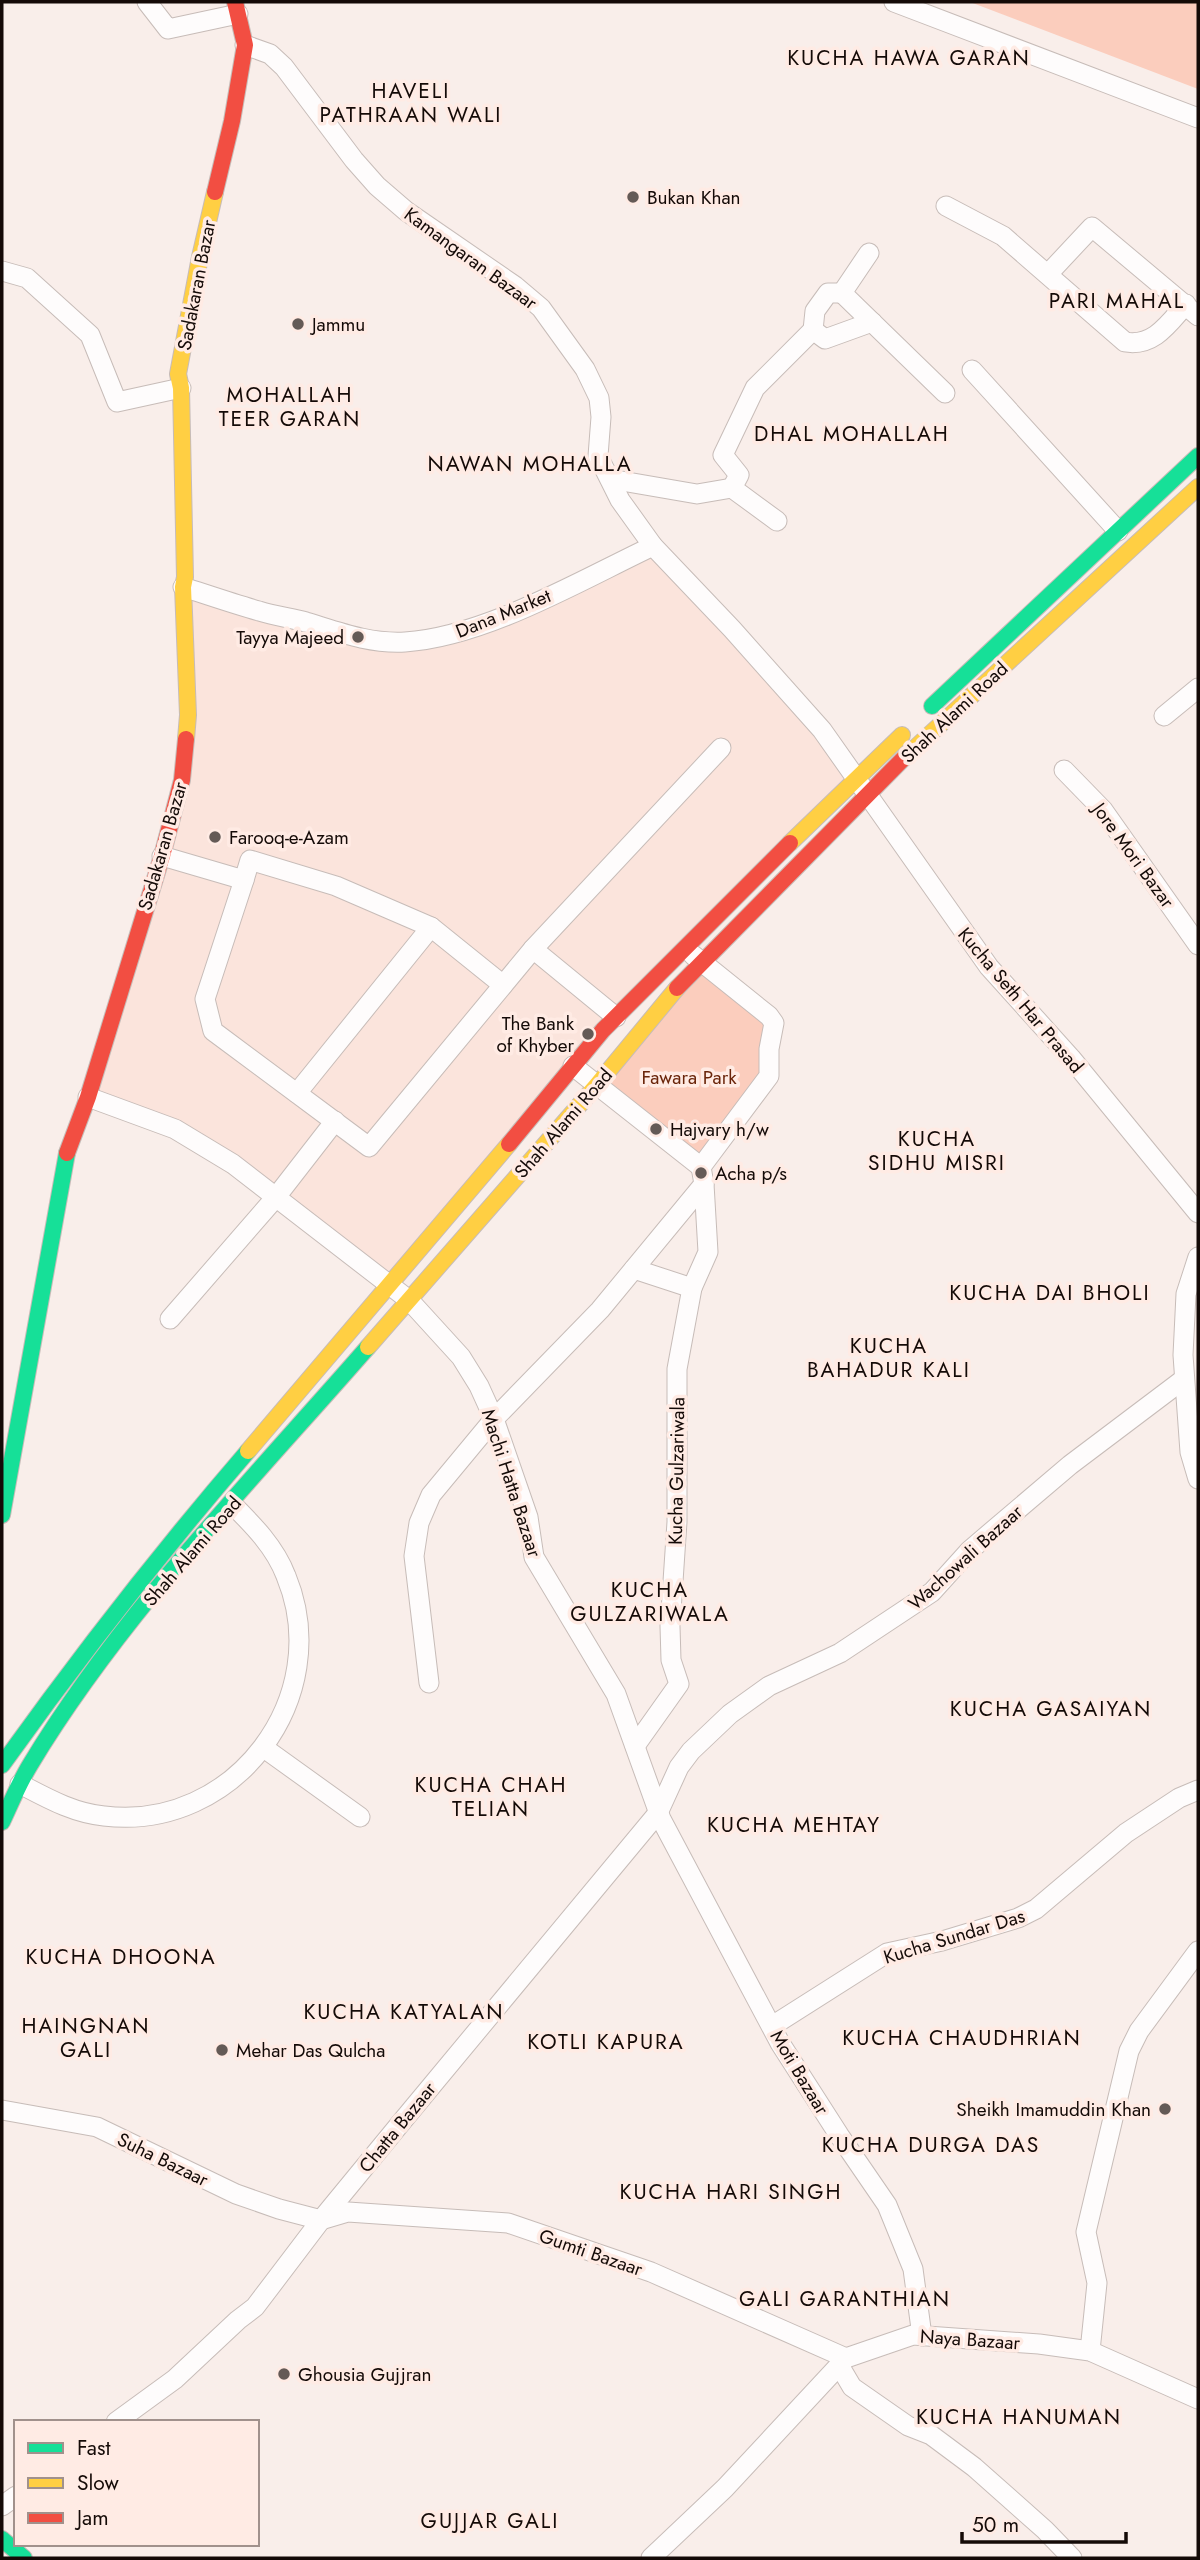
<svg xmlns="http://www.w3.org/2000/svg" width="1200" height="2560" font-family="Jost,sans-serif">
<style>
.built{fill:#fbe4dc}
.green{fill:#fbcdbd}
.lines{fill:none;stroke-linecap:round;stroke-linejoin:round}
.street-casing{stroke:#c7bcb8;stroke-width:21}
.fast-casing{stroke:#c7bcb8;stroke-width:18}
.slow-casing{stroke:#c7bcb8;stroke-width:18}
.jam-casing{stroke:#c7bcb8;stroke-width:18}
.street{stroke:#fefcfc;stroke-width:19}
.fast{stroke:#16e098;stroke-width:16}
.slow{stroke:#ffcf43;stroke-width:16}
.jam{stroke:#f24e42;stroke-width:16}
.poi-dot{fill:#645a56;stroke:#ffebe4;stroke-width:2.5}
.labels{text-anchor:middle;stroke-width:7;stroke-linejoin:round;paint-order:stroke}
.poi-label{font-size:19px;fill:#140a07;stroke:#ffebe4;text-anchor:start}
.street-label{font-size:19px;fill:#140a07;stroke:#ffebe4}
.park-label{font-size:19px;fill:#6a250a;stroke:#ffebe4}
.neighbourhood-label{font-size:21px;letter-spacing:2px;fill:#140a07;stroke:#ffebe4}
</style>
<rect width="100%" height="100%" fill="#f9eeea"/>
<path class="built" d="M 653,546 L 856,779 L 616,1017 L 386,1289 L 233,1164 L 88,1097 L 182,780 L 183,587 L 341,633 L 450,635 Z"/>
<g class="green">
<path d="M 970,2 L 1198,2 L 1198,89 Z"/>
<path d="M 703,963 L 769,1016 L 770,1060 L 701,1167 L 596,1086 Z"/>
</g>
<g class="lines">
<g class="street-casing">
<g id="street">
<path d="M 147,2 L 168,29 L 238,14"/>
<path d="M 894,2 L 1198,118"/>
<path d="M 245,45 L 270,54 L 284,67 L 354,160 L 377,186 L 406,211 L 515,286 L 541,308 L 585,369 L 599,398 L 601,417 L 598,456 L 620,500 L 653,546 L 732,629 L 822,730 L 989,967 L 1071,1058 L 1198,1213"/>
<path d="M 946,206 L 1003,236 L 1125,342 C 1154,347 1169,323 1186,304"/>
<path d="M 869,253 L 842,293 L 945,393"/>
<path d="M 2,271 L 27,278 L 90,335 L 117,402 L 181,388"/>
<path d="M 1048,274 L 1092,227 L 1198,316"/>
<path d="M 842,293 L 828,293 L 815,311 L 813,330 L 825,339 L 872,322"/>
<path d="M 972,370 L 1118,531"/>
<path d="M 610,479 L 697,494 L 732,488"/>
<path d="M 777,521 L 732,488 L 739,475 L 723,455 L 755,388 L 813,330"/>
<path d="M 183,587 C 208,595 234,604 259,611 C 275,616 291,618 306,622 C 339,632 370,644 405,642 C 485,637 581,580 653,546"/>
<path d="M 1164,716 L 1198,688"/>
<path d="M 1064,770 L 1103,810 L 1198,945"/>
<path d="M 162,856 L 244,880 L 250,860 L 336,886 L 431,927 L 503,985"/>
<path d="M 244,880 L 205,999 L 213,1031 L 369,1147 L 533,949 L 721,748"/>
<path d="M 533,949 L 616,1017"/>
<path d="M 573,1066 L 701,1167 L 769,1076 L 769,1049 L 774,1023 L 769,1016 L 693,955"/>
<path d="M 297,1093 L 431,927"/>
<path d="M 88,1097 L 175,1129 L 233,1164 L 409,1300 L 461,1357 L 479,1386 L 494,1419 L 528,1517 L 534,1557 L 616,1694 L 661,1819 L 780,2043 L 839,2135 L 887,2205 L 913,2269 L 922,2336"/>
<path d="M 1198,1257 L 1186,1294 L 1183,1355 L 1190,1452 L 1198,1479"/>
<path d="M 634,1269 L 692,1288"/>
<path d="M 170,1319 L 276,1197 L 335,1121"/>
<path d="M 429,1683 L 414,1556 L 419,1523 L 431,1495 L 494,1419 L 600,1310 L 704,1184 L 701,1167"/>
<path d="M 635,1746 L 679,1684 L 671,1660 L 670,1626 L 677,1522 L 677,1369 L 692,1288 L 708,1252 L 704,1184"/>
<path d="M 264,1748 L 360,1817"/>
<path d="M 20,1784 C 47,1798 73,1813 104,1816 C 234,1832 336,1697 286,1576 C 275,1547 253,1525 232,1504"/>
<path d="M 772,2026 L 887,1953 L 942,1941 L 1018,1918 L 1036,1909 L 1126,1833 L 1179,1798 L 1198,1790"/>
<path d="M 2,2110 L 97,2127 L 236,2194 L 279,2209 L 321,2220"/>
<path d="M 321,2220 L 348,2212 L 508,2223 L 651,2272 L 846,2358"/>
<path d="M 1090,2351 L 1097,2283 L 1086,2232 L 1129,2051 L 1139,2031 L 1198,1951"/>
<path d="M 839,2365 L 852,2387 L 908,2426 L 931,2435 L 974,2467 L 1045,2530 L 1072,2558"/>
<path d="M 116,2422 L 175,2379 L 238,2320 L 255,2307 L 321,2220 L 404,2119 L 658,1813 L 679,1767 L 691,1751 L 730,1714 L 769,1686 L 840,1653 L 932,1592 L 969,1551 L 990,1533 L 1070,1465 L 1184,1379"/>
<path d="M 2,2506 L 16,2496"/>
<path d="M 651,2558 L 725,2488 L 846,2358 L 913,2335 L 1039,2344 L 1090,2351 L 1198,2399"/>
</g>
</g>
<g class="fast-casing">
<g id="fast">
<path d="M 932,706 L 1198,456"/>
<path d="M 2,1515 L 67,1153"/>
<path d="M 2,1765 C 80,1656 161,1552 248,1451"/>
<path d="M 2,1822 C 11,1803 19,1783 30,1765 C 120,1615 253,1479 368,1347"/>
<path d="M 2,2539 L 24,2558"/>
</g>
</g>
<g class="slow-casing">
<g id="slow">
<path d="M 186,739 L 188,715 L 183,587 L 185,577 L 181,388 L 178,374 L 200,257 L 215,192"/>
<path d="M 903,759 L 1198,487"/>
<path d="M 790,843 L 902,735"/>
<path d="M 368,1347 L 596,1086 L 677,988"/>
<path d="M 248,1451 L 509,1144"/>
</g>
</g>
<g class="jam-casing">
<g id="jam">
<path d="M 215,192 L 232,121 L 245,45 L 235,2"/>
<path d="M 677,988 L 903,759"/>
<path d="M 509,1144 L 603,1030 L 790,843"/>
<path d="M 67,1153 L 88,1097 L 162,856 L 182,780 L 186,739"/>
</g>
</g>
<use href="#street" class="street"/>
<use href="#fast" class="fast"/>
<use href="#slow" class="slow"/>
<use href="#jam" class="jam"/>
</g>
<g class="poi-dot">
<circle cx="633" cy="197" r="7"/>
<circle cx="298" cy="324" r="7"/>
<circle cx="358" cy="637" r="7"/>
<circle cx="215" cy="837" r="7"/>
<circle cx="588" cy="1034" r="7"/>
<circle cx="656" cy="1129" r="7"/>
<circle cx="701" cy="1173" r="7"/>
<circle cx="222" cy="2050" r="7"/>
<circle cx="1165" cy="2109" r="7"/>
<circle cx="284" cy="2374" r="7"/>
</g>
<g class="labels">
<g class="poi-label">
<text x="647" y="204">Bukan Khan</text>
<text x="312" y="331">Jammu</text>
<text x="344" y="644" text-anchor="end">Tayya Majeed</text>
<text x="229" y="844">Farooq-e-Azam</text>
<text x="574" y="1030" text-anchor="end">The Bank<tspan x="574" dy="22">of Khyber</tspan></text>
<text x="670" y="1136">Hajvary h/w</text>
<text x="715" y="1180">Acha p/s</text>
<text x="236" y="2057">Mehar Das Qulcha</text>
<text x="1151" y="2116" text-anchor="end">Sheikh Imamuddin Khan</text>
<text x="298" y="2381">Ghousia Gujjran</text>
</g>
<g class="street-label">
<text transform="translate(471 258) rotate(36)" y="7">Kamangaran Bazaar</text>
<text transform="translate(196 285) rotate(-79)" y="7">Sadakaran Bazar</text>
<text transform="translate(503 613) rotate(-22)" y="7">Dana Market</text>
<text transform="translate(954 712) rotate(-43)" y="7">Shah Alami Road</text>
<text transform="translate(162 846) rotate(-74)" y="7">Sadakaran Bazar</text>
<text transform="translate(1134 855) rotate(54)" y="7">Jore Mori Bazar</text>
<text transform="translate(1021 1000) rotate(50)" y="7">Kucha Seth Har Prasad</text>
<text transform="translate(563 1123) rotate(-49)" y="7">Shah Alami Road</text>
<text transform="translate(676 1471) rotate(-89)" y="7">Kucha Gulzariwala</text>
<text transform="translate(512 1483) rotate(72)" y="7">Machi Hatta Bazaar</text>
<text transform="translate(192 1551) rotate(-49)" y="7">Shah Alami Road</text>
<text transform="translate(965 1557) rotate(-42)" y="7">Wachowali Bazaar</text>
<text transform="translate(954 1936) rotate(-17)" y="7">Kucha Sundar Das</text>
<text transform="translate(800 2072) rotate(59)" y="7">Moti Bazaar</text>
<text transform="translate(397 2127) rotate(-51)" y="7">Chatta Bazaar</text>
<text transform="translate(163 2159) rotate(26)" y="7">Suha Bazaar</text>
<text transform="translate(591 2252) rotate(19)" y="7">Gumti Bazaar</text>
<text transform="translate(970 2339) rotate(4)" y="7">Naya Bazaar</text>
</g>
<g class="park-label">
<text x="689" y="1084">Fawara Park</text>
</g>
<g class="neighbourhood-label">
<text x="909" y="65">KUCHA HAWA GARAN</text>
<text x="411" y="98">HAVELI<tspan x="411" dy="24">PATHRAAN WALI</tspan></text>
<text x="1117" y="308">PARI MAHAL</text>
<text x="290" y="402">MOHALLAH<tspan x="290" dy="24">TEER GARAN</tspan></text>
<text x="852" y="441">DHAL MOHALLAH</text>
<text x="530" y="471">NAWAN MOHALLA</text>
<text x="937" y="1146">KUCHA<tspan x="937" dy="24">SIDHU MISRI</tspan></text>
<text x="1050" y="1300">KUCHA DAI BHOLI</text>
<text x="889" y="1353">KUCHA<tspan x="889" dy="24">BAHADUR KALI</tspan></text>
<text x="650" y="1597">KUCHA<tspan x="650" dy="24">GULZARIWALA</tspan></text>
<text x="1051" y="1716">KUCHA GASAIYAN</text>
<text x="491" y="1792">KUCHA CHAH<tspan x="491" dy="24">TELIAN</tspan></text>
<text x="794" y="1832">KUCHA MEHTAY</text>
<text x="121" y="1964">KUCHA DHOONA</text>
<text x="404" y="2019">KUCHA KATYALAN</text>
<text x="86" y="2033">HAINGNAN<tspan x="86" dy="24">GALI</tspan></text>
<text x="962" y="2045">KUCHA CHAUDHRIAN</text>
<text x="606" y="2049">KOTLI KAPURA</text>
<text x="931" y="2152">KUCHA DURGA DAS</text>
<text x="731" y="2199">KUCHA HARI SINGH</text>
<text x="845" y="2306">GALI GARANTHIAN</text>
<text x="1019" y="2424">KUCHA HANUMAN</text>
<text x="490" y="2528">GUJJAR GALI</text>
</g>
</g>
<rect width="1200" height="2560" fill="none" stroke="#140a07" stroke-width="7"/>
<rect x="14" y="2420" width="245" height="126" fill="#ffebe4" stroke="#a1918c" stroke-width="2"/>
<rect x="28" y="2443" width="35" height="10" fill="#16e098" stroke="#a1918c" stroke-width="2"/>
<text x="77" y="2455" font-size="21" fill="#140a07">Fast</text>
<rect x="28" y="2478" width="35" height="10" fill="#ffcf43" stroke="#a1918c" stroke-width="2"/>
<text x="77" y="2490" font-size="21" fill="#140a07">Slow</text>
<rect x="28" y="2513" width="35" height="10" fill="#f24e42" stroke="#a1918c" stroke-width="2"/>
<text x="77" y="2525" font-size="21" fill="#140a07">Jam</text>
<path d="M962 2532v10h164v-10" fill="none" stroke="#140a07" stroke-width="3.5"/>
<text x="972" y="2532" font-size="21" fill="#140a07" stroke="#ffebe4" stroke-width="5" paint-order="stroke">50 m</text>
</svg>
